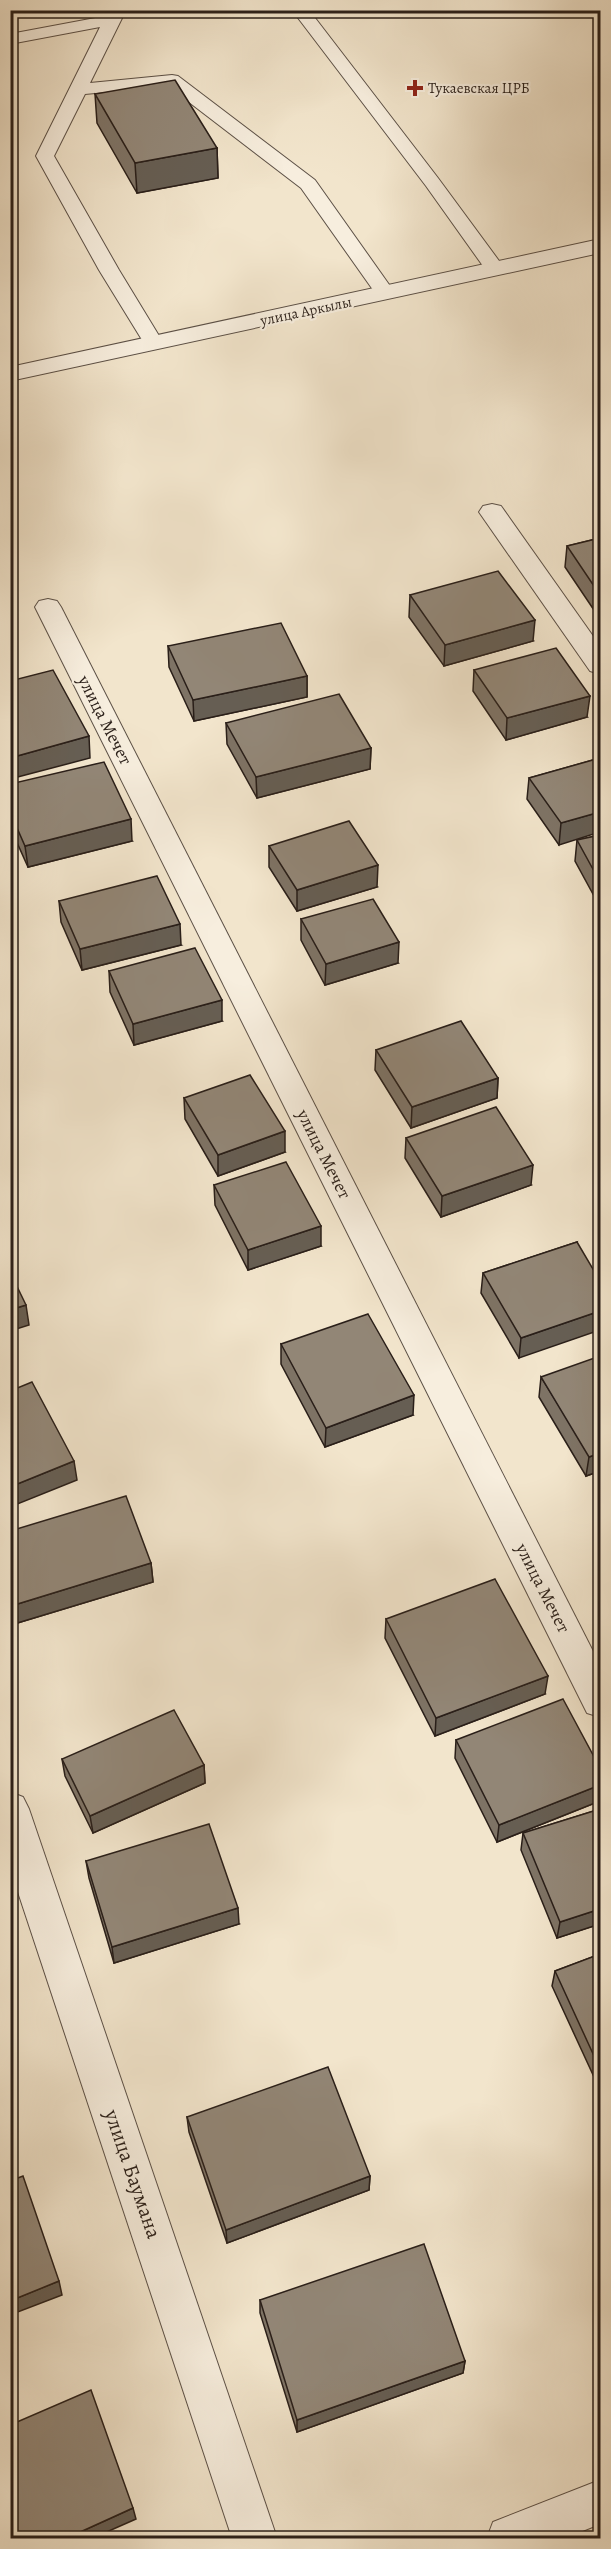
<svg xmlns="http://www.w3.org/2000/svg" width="611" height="2549" font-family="Alegreya,serif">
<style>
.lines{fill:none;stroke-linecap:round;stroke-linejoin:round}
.service-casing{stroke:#5c5046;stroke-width:2}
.minor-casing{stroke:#5c5046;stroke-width:2}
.tertiary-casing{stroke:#5c5046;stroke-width:2}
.service{fill:#f7eede;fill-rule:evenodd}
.minor{fill:#f7eede;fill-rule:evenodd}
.tertiary{fill:#f7eede;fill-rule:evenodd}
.wall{fill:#7e7365;stroke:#2a1f19;stroke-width:1.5}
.shaded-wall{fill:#665e53;stroke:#2a1f19;stroke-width:1.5}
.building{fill:#928676;stroke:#2a1f19;stroke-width:1.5}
.poi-dot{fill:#8f2418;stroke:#f7eede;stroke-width:2}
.labels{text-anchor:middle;stroke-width:4.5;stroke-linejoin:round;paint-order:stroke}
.far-poi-label{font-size:15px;fill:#2a1f19;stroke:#f7eede;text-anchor:start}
.far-street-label{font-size:15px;fill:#2a1f19;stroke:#f7eede}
.street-label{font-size:18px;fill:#2a1f19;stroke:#f7eede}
.near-street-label{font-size:21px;fill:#2a1f19;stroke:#f7eede}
</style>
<rect width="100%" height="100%" fill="#f2e5cc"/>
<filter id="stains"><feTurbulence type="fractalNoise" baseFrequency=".00333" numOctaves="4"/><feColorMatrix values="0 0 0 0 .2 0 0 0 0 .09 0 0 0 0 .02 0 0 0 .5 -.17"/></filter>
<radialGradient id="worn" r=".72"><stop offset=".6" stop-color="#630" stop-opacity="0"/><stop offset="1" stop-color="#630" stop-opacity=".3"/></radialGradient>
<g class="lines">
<g class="service-casing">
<g id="service">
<path d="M 109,10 L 126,10 L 90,83 L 172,75 L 178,76 L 315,180 L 395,293 L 392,297 L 378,297 L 301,188 L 168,86 L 85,94 L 54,156 L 119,270 L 164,344 L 161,348 L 147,348 L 99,270 L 36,156 L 100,27 L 10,44 L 10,34 L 106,16 Z"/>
<path d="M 292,10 L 309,10 L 438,178 L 505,269 L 502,273 L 488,273 L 426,186 Z"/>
</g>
</g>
<g class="minor-casing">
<g id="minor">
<path d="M 492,504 L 501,506 L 600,646 L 600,674 L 590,671 L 479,512 L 483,506 Z"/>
<path d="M 48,599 L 57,601 L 61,607 L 600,1665 L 600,1717 L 587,1713 L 35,607 L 39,601 Z"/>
<path d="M 10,1792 L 23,1797 L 29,1809 L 277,2538 L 232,2538 L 10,1868 Z"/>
</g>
</g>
<g class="tertiary-casing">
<g id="tertiary">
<path d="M 600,239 L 600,253 L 10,381 L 10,367 Z"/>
<path d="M 600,2480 L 600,2524 L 565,2538 L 487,2538 L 493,2522 Z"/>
</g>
</g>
<use href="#service" class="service"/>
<use href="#minor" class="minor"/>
<use href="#tertiary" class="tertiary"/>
</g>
<g class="wall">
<path d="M 471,10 L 502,10 L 476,16 Z"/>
<path d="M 95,94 L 217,148 L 218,178 L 137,193 L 97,123 Z"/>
<path d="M 600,538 L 600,619 L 565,567 L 567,546 Z"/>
<path d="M 410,595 L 533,641 L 444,666 L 409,617 Z"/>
<path d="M 168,646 L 307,676 L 307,697 L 194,721 L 169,667 Z"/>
<path d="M 474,670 L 587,717 L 506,740 L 473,691 Z"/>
<path d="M 226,723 L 371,748 L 370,769 L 257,798 L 227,744 Z"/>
<path d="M 600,758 L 559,845 L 527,799 L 529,778 Z"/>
<path d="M 10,784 L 132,841 L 28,867 L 10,827 Z"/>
<path d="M 600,835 L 600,907 L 575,861 L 577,840 Z"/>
<path d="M 269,846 L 377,887 L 297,911 L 269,867 Z"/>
<path d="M 59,901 L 181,945 L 82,970 L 61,922 Z"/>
<path d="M 301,919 L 398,963 L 325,985 L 301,940 Z"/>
<path d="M 109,971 L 222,1021 L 134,1045 L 110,992 Z"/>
<path d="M 376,1050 L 498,1078 L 497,1098 L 411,1128 L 375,1070 Z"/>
<path d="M 184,1098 L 285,1152 L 218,1176 L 185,1119 Z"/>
<path d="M 406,1138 L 531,1185 L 441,1217 L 405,1158 Z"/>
<path d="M 214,1185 L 321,1246 L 248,1270 L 215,1205 Z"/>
<path d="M 577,1242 L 519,1358 L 481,1293 L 483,1273 Z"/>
<path d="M 281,1344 L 413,1415 L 325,1447 L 281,1364 Z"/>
<path d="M 541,1377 L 600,1471 L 586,1476 L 539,1397 Z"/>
<path d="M 10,1531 L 151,1563 L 153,1582 L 14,1624 L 10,1614 Z"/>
<path d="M 386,1619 L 545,1694 L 435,1736 L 385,1638 Z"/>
<path d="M 456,1740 L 600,1768 L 600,1801 L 497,1842 L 455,1758 Z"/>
<path d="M 62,1759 L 204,1765 L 205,1783 L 93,1833 L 65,1776 Z"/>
<path d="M 600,1809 L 600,1924 L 557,1938 L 521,1850 L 523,1833 Z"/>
<path d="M 86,1861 L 239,1924 L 114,1963 L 89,1878 Z"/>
<path d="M 600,1954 L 600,2090 L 552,1986 L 555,1971 Z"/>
<path d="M 187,2117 L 370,2176 L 369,2190 L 227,2243 L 189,2132 Z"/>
<path d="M 260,2300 L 465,2361 L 463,2373 L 297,2432 L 260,2313 Z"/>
</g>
<g class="shaded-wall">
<path d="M 476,10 L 502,10 L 476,16 Z"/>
<path d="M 217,148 L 218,178 L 137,193 L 135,163 Z"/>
<path d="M 535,620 L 533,641 L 444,666 L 445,645 Z"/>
<path d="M 307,676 L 307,697 L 194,721 L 193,700 Z"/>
<path d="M 590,696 L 587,717 L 506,740 L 507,718 Z"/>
<path d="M 89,736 L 90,758 L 10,779 L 10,758 Z"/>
<path d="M 371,748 L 370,769 L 257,798 L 256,777 Z"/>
<path d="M 600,812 L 600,832 L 559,845 L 561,823 Z"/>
<path d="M 131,819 L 132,841 L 28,867 L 25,846 Z"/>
<path d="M 378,865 L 377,887 L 297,911 L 297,890 Z"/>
<path d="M 180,924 L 181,945 L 82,970 L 80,949 Z"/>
<path d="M 399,942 L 398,963 L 325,985 L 326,964 Z"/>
<path d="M 222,1000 L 222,1021 L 134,1045 L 133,1024 Z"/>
<path d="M 498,1078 L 497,1098 L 411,1128 L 412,1107 Z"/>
<path d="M 285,1131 L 285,1152 L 218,1176 L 218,1155 Z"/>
<path d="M 533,1165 L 531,1185 L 441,1217 L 442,1196 Z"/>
<path d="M 321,1226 L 321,1246 L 248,1270 L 248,1250 Z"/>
<path d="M 26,1305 L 29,1325 L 10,1331 L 10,1310 Z"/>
<path d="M 600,1311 L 600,1330 L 519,1358 L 521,1338 Z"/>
<path d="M 414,1395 L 413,1415 L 325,1447 L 326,1428 Z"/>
<path d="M 600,1453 L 600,1471 L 586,1476 L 589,1457 Z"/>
<path d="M 74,1461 L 77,1480 L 10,1507 L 10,1487 Z"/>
<path d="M 151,1563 L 153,1582 L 14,1624 L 11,1606 Z"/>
<path d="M 548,1676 L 545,1694 L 435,1736 L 436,1718 Z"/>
<path d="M 204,1765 L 205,1783 L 93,1833 L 90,1816 Z"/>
<path d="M 600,1785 L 600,1801 L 497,1842 L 499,1825 Z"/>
<path d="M 238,1908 L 239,1924 L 114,1963 L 112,1947 Z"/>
<path d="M 600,1909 L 600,1924 L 557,1938 L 560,1922 Z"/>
<path d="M 370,2176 L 369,2190 L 227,2243 L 226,2230 Z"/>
<path d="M 59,2281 L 62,2295 L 10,2315 L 10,2301 Z"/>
<path d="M 465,2361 L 463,2373 L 297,2432 L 297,2420 Z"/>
<path d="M 133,2508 L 136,2519 L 93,2538 L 67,2538 Z"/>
</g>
<g class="building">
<path d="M 175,80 L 217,148 L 135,163 L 95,94 Z"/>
<path d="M 600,538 L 600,595 L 567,546 Z"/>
<path d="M 498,571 L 535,620 L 445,645 L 410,595 Z"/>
<path d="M 281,623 L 307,676 L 193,700 L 168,646 Z"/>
<path d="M 556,648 L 590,696 L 507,718 L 474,670 Z"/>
<path d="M 53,670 L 89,736 L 10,758 L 10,681 Z"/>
<path d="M 339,694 L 371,748 L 256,777 L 226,723 Z"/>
<path d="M 600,758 L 600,812 L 561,823 L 529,778 Z"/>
<path d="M 104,762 L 131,819 L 25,846 L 10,812 L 10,784 Z"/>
<path d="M 349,821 L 378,865 L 297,890 L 269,846 Z"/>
<path d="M 600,835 L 600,882 L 577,840 Z"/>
<path d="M 157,876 L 180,924 L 80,949 L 59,901 Z"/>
<path d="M 373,899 L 399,942 L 326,964 L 301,919 Z"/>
<path d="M 195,948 L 222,1000 L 133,1024 L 109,971 Z"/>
<path d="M 461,1021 L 498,1078 L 412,1107 L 376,1050 Z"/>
<path d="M 250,1075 L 285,1131 L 218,1155 L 184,1098 Z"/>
<path d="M 496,1107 L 533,1165 L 442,1196 L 406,1138 Z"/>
<path d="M 286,1162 L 321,1226 L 248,1250 L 214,1185 Z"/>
<path d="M 577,1242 L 600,1281 L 600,1311 L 521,1338 L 483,1273 Z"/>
<path d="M 10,1272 L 26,1305 L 10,1310 Z"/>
<path d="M 368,1314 L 414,1395 L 326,1428 L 281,1344 Z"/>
<path d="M 600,1356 L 600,1453 L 589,1457 L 541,1377 Z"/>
<path d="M 32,1382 L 74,1461 L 10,1487 L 10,1391 Z"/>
<path d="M 126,1496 L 151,1563 L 11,1606 L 10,1531 Z"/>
<path d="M 495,1579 L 548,1676 L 436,1718 L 386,1619 Z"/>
<path d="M 563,1699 L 600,1768 L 600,1785 L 499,1825 L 456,1740 Z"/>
<path d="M 174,1710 L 204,1765 L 90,1816 L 62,1759 Z"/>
<path d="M 600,1809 L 600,1909 L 560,1922 L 523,1833 Z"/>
<path d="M 209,1824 L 238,1908 L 112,1947 L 86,1861 Z"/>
<path d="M 600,1954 L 600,2069 L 555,1971 Z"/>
<path d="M 328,2067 L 370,2176 L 226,2230 L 187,2117 Z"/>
<path d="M 23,2176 L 59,2281 L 10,2301 L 10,2181 Z"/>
<path d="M 424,2244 L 465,2361 L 297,2420 L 260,2300 Z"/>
<path d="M 91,2390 L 133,2508 L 67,2538 L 10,2538 L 10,2425 Z"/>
</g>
<path class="poi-dot" d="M412 79h6v6h6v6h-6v6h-6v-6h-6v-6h6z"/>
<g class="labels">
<g class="far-poi-label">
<text x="428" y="93">Тукаевская ЦРБ</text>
</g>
<g class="far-street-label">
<text transform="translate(306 311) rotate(-12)" y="5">улица Аркылы</text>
</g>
<g class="street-label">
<text transform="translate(105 720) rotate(63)" y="6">улица Мечет</text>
<text transform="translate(324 1154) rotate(63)" y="6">улица Мечет</text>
<text transform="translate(543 1588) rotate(63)" y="6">улица Мечет</text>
</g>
<g class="near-street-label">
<text transform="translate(133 2174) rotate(71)" y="7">улица Баумана</text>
</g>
</g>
<rect width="611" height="2549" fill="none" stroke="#f2e5cc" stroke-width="36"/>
<rect x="12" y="12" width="587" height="2525" fill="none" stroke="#2a1f19" stroke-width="3"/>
<rect x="18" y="18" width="575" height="2513" fill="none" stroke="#2a1f19" stroke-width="1.5"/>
<rect width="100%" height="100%" filter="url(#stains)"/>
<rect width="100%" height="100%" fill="url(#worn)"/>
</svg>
